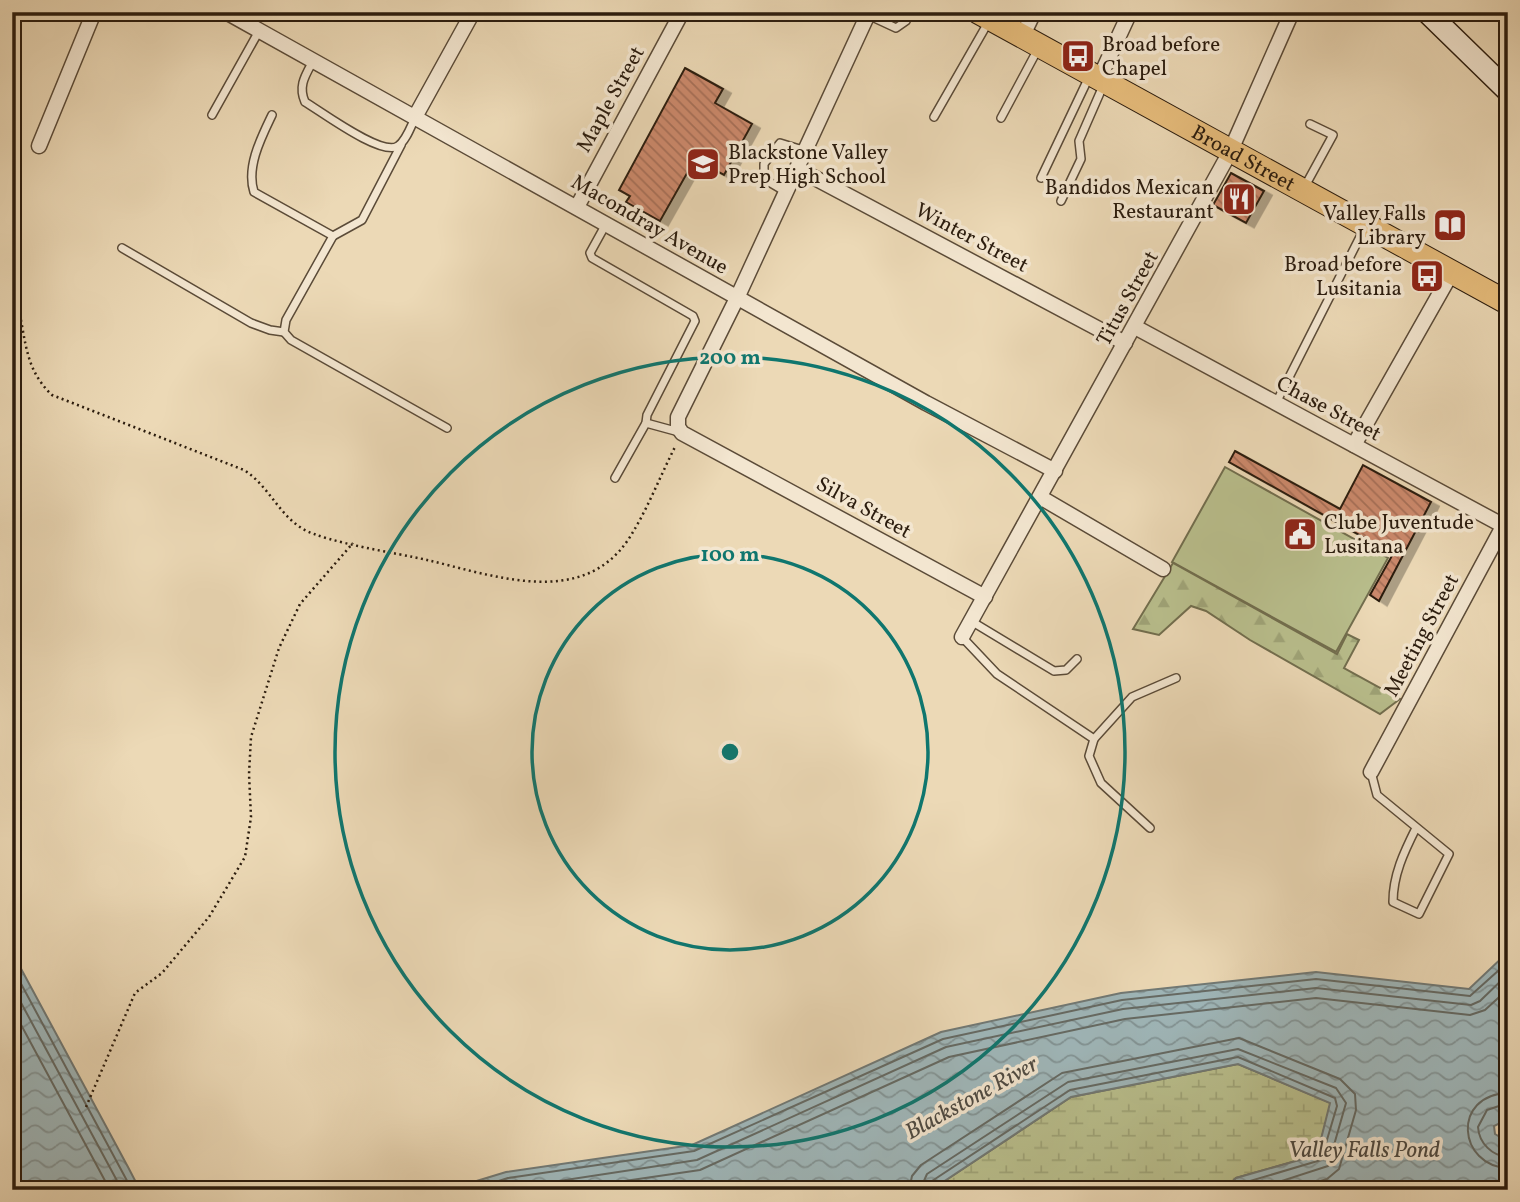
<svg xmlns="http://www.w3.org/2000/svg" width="1520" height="1202" font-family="Vollkorn,serif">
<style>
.green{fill:#b9bf8d;stroke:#726e4e;stroke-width:2}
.forest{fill:url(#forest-firs);stroke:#726e4e;stroke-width:2}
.wetland{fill:url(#wetland-marsh);stroke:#726e4e;stroke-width:2}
.water{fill:url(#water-waves);stroke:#717975;stroke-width:2}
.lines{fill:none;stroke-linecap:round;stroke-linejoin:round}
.shore{stroke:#656a64;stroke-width:2}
.building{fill:url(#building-back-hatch);stroke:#2b1c0e;stroke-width:2;filter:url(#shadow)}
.lane-casing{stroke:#5b4b38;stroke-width:10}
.street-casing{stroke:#5b4b38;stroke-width:17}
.secondary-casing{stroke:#2b1c0e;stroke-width:24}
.primary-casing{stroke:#2b1c0e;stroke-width:25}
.path{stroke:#2b1c0e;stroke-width:2.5;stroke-dasharray:2 3.5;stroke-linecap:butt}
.lane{stroke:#f3e6d0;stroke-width:7}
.street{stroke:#f3e6d0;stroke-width:14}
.secondary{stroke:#f3e6d0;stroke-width:21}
.primary{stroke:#e6bc7b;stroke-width:23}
.ring{fill:none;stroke:#0f766e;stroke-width:3.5}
.labels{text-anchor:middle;stroke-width:7;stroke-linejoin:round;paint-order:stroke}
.poi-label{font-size:21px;fill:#2b1c0e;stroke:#f3e6d0;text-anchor:start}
.street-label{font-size:21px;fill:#2b1c0e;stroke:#f3e6d0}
.water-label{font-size:23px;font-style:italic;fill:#4e4a42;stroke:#f3e6d0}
.centre{fill:#0f766e;stroke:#f3e6d0;stroke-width:3.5}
.ring-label{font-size:21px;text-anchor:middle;font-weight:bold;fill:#0f766e;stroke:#f3e6d0;stroke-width:7;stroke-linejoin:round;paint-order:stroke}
</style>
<defs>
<pattern id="forest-firs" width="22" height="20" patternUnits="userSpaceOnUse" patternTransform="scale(1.75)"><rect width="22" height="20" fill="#b9bf8d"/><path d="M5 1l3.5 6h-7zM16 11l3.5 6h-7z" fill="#9fa478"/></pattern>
<pattern id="wetland-marsh" width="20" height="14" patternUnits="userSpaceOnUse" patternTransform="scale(1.75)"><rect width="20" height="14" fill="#b9bf8d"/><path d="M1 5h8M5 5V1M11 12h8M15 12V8" fill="none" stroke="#9fa478"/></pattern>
<pattern id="water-waves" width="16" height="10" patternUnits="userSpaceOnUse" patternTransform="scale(1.75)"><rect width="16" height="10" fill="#9fb7ba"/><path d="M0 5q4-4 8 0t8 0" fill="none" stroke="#829496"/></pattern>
<pattern id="building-back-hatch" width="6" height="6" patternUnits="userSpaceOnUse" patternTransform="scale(1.75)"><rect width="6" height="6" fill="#cc896c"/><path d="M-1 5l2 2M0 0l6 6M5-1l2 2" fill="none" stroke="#a66f57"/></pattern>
<filter id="shadow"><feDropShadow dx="8" dy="4.5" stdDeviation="0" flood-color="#0004"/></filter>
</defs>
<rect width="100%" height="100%" fill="#ecd9b6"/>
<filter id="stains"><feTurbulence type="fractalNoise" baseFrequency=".00286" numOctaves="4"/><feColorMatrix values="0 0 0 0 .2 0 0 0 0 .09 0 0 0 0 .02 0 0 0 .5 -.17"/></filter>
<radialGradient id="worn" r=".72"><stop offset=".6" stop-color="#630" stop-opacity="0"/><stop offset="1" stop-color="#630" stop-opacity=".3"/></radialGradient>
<path class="green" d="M 1225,467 L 1388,558 L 1336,652 L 1172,562 Z"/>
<path class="forest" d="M 1173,563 L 1337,654 L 1347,634 L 1359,640 L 1344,668 L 1400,699 L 1380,714 L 1250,640 L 1206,611 L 1191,606 L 1159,635 L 1133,629 Z"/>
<path class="wetland" d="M 1238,1064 L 1331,1103 L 1317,1155 L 1236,1178 L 1224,1190 L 931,1190 L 1071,1097 Z"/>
<g class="water">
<path d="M 12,952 L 128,1167 L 140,1190 L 12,1190 Z"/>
<path d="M 1508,952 L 1508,1119 L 1494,1126 L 1495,1134 L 1508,1142 L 1508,1190 L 1224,1190 L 1236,1178 L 1317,1155 L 1330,1103 L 1238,1064 L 1071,1097 L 931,1190 L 447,1190 L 506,1172 L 692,1145 L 941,1032 L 1121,993 L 1316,972 L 1469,989 Z"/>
</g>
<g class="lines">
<g class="shore">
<path d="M 12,967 L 132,1190"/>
<path d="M 12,986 L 122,1190"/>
<path d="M 12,1008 L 110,1190"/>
<path d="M 1508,1093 C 1451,1095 1458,1166 1508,1168"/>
<path d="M 1508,1103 L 1487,1110 L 1478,1127 C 1479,1143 1492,1156 1508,1157"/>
<path d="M 471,1190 L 508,1178 L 694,1151 L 943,1039 L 1122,1000 L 1316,979 L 1470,996 L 1508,962"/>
<path d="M 500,1190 L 697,1160 L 946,1047 L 1123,1009 L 1316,988 L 1471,1005 L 1480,1001 L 1508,974"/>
<path d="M 563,1190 L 700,1170 L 949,1057 L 1125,1019 L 1316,998 L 1470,1015 L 1485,1010 L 1508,989"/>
<path d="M 909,1190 L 912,1176 L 921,1165 L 1062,1073 L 1239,1038 L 1340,1079 L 1355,1094 L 1356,1110 L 1339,1169 L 1327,1179 L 1292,1190"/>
<path d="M 920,1190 L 927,1174 L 1068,1082 L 1238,1049 L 1336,1088 L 1346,1103 L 1328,1166 L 1254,1190"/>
<path d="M 929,1190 L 932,1181 L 1070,1090 L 1238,1057 L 1335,1098 L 1337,1106 L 1321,1160 L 1240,1184 L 1234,1190"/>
</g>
</g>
<g class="building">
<path d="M 685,68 L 723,89 L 715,103 L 752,124 L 724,175 L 695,159 L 660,221 L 626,202 L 630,196 L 619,190 Z"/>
<path d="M 1231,173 L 1264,191 L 1246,223 L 1213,205 Z"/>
<path d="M 1235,451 L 1340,509 L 1363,465 L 1431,502 L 1379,601 L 1370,595 L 1393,554 L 1229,462 Z"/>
</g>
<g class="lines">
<g class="lane-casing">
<g id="lane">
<path d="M 868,15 L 896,28 L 906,21 L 910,12"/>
<path d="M 313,61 C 305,76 298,86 305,102 C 322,112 382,157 398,146 C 406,141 411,126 415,118"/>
<path d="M 212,115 L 259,31"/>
<path d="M 272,115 C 261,138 246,167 254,192 L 333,236 L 362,220 L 401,145"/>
<path d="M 934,117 L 989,21"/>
<path d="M 1001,118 L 1039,47"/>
<path d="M 1041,178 L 1089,77"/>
<path d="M 1304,188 L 1333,135 L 1310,124"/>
<path d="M 786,192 L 764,179 L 764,164 L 780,143 L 806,151"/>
<path d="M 1061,201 L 1081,159 L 1079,141 L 1103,86"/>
<path d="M 606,224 L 590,253 L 592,258 L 693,316 L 695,321 L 647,415 L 646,423 L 615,478"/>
<path d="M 333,236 L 286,320 L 284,332 L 291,340 L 447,428"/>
<path d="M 122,248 L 251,323 L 270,330 L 284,332"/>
<path d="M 1276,403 L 1365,227"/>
<path d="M 646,423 L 679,432"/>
<path d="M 971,621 L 1054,671 L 1066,670 L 1077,659"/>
<path d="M 962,637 L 997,674 L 1094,739 L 1132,697 L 1176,678"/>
<path d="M 1094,739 L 1089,756 L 1101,783 L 1150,828"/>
<path d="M 1371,772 L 1377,795 L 1449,854 L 1419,914 L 1393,902 C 1393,875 1404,852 1416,828"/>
</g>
</g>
<g class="street-casing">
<g id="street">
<path d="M 226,12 L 926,403 L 1055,471"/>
<path d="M 869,12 L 737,298 L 678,417 L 678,427 L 682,433 L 985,597"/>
<path d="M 1022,37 L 1034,12"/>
<path d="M 1099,79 L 1130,12"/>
<path d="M 415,117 L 473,12"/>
<path d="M 39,146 L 94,12"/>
<path d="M 798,169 L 1125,343"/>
<path d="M 577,207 L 682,12"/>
<path d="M 1135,327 L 1504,526"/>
<path d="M 1354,445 L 1452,272"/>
<path d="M 1040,497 L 1163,569"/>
<path d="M 962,637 L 1230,152 L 1292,12"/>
<path d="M 1371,772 L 1507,519"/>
</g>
</g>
<g class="secondary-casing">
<path id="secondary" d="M 1427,12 L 1508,91"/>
</g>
<g class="primary-casing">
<g id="primary">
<path id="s1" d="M 978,12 L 1508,303"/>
</g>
</g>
<g class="path">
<path d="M 12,288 C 28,328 19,364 52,395 L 244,470 C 269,486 278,514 303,529 C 328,543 397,553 427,560 C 492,575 581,609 628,540 C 647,511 660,476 676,445"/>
<path d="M 86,1107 L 135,993 L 162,973 L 209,917 L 245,857 L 251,817 L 249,774 L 251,737 L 279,648 L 300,604 L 353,543"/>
</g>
<use href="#lane" class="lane"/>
<use href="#street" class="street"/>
<use href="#secondary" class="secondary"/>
<use href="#primary" class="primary"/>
</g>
<g class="ring">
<circle cx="730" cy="752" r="198"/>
<circle cx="730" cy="752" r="395"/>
</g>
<defs>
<g id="bus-square" transform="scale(1.75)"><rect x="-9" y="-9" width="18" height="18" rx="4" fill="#8f2418" stroke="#f3e6d0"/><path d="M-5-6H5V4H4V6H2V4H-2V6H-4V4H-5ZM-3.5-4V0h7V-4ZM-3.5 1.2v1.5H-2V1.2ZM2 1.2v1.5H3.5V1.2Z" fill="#fff"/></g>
<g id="school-square" transform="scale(1.75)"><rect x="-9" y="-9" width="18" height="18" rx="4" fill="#8f2418" stroke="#f3e6d0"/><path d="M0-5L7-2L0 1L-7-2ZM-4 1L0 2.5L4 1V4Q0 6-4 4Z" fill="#fff"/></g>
<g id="restaurant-square" transform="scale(1.75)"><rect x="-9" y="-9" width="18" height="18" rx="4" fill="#8f2418" stroke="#f3e6d0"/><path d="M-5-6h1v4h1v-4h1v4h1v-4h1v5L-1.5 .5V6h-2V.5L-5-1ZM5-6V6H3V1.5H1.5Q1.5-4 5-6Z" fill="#fff"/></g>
<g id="library-square" transform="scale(1.75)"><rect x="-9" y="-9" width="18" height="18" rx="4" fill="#8f2418" stroke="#f3e6d0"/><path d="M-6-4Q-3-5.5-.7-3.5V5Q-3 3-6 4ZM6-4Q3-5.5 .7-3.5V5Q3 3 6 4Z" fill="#fff"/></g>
<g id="civic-square" transform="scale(1.75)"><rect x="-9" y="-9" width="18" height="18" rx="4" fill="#8f2418" stroke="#f3e6d0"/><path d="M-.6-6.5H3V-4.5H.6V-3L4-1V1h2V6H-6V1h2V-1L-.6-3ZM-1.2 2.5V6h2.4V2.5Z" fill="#fff"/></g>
</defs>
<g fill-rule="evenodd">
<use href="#bus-square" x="1078" y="56"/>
<use href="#school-square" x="703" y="164"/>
<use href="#restaurant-square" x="1239" y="199"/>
<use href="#library-square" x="1450" y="225"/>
<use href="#bus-square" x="1427" y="276"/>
<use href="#civic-square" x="1300" y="534"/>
</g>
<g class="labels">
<g class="poi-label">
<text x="1102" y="51">Broad before<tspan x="1102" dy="24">Chapel</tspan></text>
<text x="728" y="159">Blackstone Valley<tspan x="728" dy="24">Prep High School</tspan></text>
<text x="1214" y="194" text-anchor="end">Bandidos Mexican<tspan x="1214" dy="24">Restaurant</tspan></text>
<text x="1426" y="220" text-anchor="end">Valley Falls<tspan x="1426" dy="24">Library</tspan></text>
<text x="1402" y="271" text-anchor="end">Broad before<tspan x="1402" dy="24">Lusitania</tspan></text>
<text x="1324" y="529">Clube Juventude<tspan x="1324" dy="24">Lusitana</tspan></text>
</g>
<g class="street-label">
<text transform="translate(610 99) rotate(-61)" y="7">Maple Street</text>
<text dy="7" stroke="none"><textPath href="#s1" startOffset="303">Broad Street</textPath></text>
<text transform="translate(650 224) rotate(30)" y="7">Macondray Avenue</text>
<text transform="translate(972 237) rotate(28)" y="7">Winter Street</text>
<text transform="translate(1127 298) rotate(-61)" y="7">Titus Street</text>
<text transform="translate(1329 408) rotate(28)" y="7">Chase Street</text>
<text transform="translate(864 507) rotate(29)" y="7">Silva Street</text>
<text transform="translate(1421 635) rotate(-62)" y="7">Meeting Street</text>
</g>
<g class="water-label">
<text transform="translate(971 1097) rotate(-29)" y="8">Blackstone River</text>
<text x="1364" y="1157">Valley Falls Pond</text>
</g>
</g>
<circle cx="730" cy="752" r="10" class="centre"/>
<g class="ring-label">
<text x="730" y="364">200 m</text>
<text x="730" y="561">100 m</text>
</g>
<rect width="1520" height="1202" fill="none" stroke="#ecd9b6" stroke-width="42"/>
<rect x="14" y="14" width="1492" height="1174" fill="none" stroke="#2b1c0e" stroke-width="3.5"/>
<rect x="21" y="21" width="1478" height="1160" fill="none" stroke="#2b1c0e" stroke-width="2"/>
<rect width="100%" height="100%" filter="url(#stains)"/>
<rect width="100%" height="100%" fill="url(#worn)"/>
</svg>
